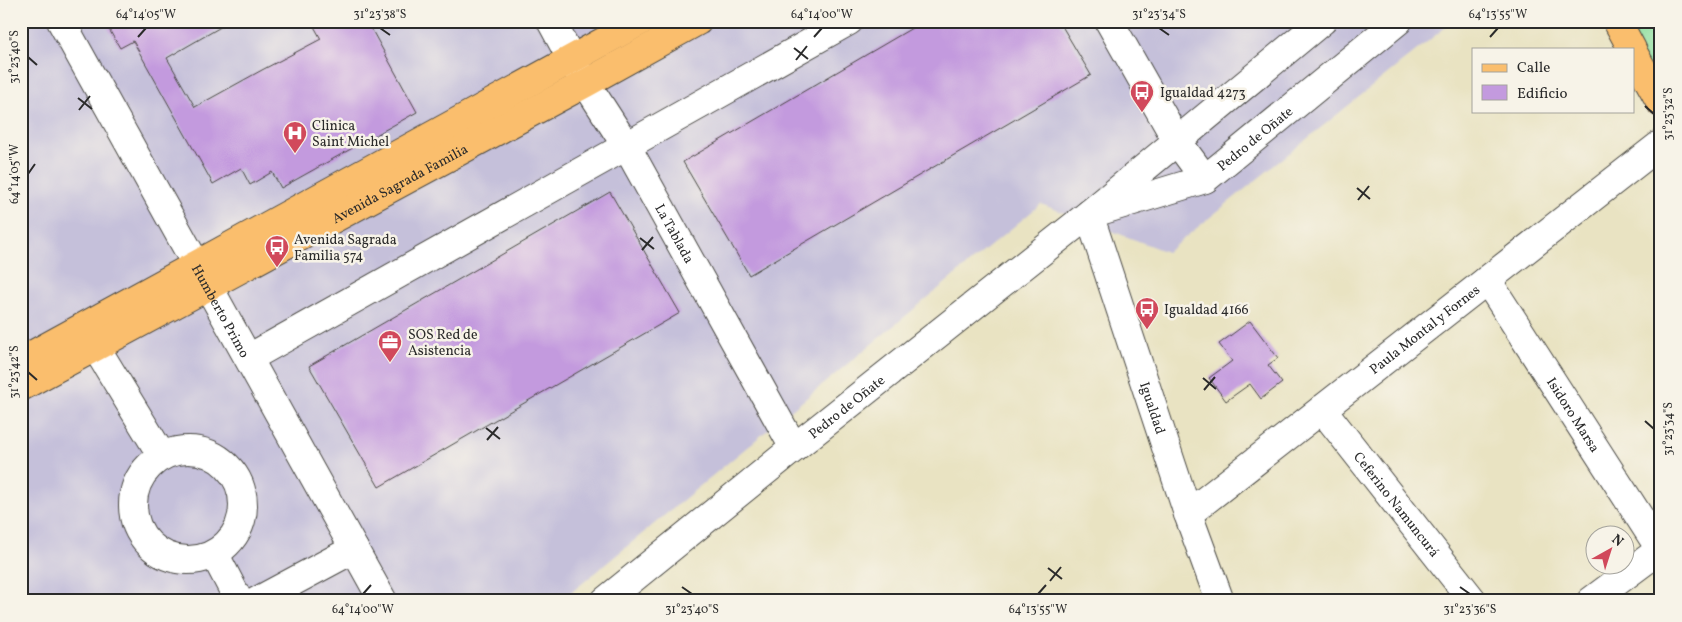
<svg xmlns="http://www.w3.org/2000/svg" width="1682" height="622" font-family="Vollkorn,serif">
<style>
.industrial{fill:#c5c0da}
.green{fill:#8ddf9f;stroke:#5c8565}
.building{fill:#c39ade}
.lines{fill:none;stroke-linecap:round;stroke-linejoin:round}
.minor-casing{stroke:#484742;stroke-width:30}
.major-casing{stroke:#484742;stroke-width:30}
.minor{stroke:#fff;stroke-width:28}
.major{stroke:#fabe6d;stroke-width:28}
.ticks{fill:none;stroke:#2b2b2b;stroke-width:2}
.labels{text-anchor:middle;stroke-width:5;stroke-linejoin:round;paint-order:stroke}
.poi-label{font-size:14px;fill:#2b2b2b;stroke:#f7f3e8;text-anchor:start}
.street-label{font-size:14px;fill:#2b2b2b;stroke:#f7f3e8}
.neatline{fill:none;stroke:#2b2b2b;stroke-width:2}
.ticks-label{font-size:12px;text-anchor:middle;fill:#2b2b2b}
</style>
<rect width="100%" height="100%" fill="#f7f3e8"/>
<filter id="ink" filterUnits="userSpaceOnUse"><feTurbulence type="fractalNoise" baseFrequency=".02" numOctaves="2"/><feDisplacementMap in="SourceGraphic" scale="10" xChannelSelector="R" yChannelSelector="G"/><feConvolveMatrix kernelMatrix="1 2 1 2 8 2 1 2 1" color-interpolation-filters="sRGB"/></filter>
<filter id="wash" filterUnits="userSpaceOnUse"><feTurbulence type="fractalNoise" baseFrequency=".0096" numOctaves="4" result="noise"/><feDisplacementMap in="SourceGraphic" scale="20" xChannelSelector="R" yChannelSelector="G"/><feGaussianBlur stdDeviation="1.12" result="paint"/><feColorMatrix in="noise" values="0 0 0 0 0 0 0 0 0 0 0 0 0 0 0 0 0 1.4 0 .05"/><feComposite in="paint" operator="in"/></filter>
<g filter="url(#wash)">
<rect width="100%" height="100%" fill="#e9e3c2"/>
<path class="industrial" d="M 21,21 L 1453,21 L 1167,252 L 1041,204 L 561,601 L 21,601 Z"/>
<path class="green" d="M 1617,21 L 1661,21 L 1661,103 Z"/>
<g id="blocks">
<g class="building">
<path d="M 104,21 L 231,21 L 167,58 L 195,107 L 262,70 L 321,39 L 311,21 L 367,21 L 417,112 L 281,188 L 272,172 L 250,185 L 241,168 L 213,184 L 133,41 L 120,48 Z"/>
<path d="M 924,21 L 1059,21 L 1091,75 L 749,275 L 683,162 Z"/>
<path d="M 610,192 L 680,313 L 379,487 L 309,366 Z"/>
<path d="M 1250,321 L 1278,358 L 1268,365 L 1282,383 L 1261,399 L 1250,384 L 1226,401 L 1209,378 L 1232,361 L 1219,344 Z"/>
</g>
</g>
</g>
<g filter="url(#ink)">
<use href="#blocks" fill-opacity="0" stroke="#484742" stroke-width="1"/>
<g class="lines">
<g class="minor-casing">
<g id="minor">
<path id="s1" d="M 61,21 C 167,215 275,408 383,601"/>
<path id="s2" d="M 551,21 L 578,71 L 627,147 L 794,448"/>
<path d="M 1109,21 L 1177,141 L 1205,179"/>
<path id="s3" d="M 1100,211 L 1205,179 L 1398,21"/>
<path id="s4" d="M 1089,214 L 1188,514 L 1220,601"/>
<path id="s5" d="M 1487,280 L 1660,549"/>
<path d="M 95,346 L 162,456"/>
<path d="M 249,358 L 849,21"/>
<path id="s6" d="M 1322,409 L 1473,601"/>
<circle cx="188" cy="505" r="55"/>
<path id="s7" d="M 1188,514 L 1661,144"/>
<path d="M 215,555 L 239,601"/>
<path d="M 257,601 L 354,549"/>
<path id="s8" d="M 605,601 L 794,448 L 1089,214 L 1322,21"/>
<path d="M 1591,601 L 1661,549"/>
</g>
</g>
<g class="major-casing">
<g id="major">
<path d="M 1617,21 L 1632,49"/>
<path d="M 1633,52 L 1661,103"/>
<path d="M 21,361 L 641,21"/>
<path id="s9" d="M 21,387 L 586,83 L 698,21"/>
</g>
</g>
<use href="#minor" class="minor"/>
<use href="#major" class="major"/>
</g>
</g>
<path class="ticks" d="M 380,28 L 390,35M 1159,28 L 1169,35M 138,37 L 146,28M 814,37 L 822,28M 1490,37 L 1498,28M 794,48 L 808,59M 28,57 L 37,65M 796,60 L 807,46M 78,98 L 92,109M 1645,106 L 1654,114M 79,110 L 90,96M 28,174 L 35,164M 1357,188 L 1370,199M 1358,200 L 1369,186M 640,238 L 654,249M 642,250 L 653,237M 28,372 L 37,380M 1203,378 L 1216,389M 1204,390 L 1215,377M 1645,421 L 1654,429M 486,428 L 500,439M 487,440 L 498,427M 1048,568 L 1062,579M 1050,581 L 1061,567M 682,587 L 692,594M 1460,587 L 1470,594M 363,594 L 371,585M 1038,594 L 1046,585"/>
<defs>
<g id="bus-pin" transform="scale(1.25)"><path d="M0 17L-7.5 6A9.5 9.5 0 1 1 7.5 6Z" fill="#d1495b" stroke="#f7f3e8"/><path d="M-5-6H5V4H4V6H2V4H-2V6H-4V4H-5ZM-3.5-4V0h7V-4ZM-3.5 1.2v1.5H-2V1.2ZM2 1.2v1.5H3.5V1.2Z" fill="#fff"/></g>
<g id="hospital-pin" transform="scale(1.25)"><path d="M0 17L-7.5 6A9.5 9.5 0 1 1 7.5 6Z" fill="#d1495b" stroke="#f7f3e8"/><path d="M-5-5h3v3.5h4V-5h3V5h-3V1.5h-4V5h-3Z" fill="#fff"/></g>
<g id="office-pin" transform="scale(1.25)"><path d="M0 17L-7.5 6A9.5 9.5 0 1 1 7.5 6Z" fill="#d1495b" stroke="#f7f3e8"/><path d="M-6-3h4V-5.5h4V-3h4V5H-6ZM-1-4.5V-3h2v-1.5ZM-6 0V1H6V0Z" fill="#fff"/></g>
</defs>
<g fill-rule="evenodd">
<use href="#bus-pin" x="1142" y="92"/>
<use href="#hospital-pin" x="295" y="133"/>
<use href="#bus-pin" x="277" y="247"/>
<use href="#bus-pin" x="1147" y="309"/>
<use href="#office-pin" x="390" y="342"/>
</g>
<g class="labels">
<g class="poi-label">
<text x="1160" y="97">Igualdad 4273</text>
<text x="312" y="130">Clinica<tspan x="312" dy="16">Saint Michel</tspan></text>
<text x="294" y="244">Avenida Sagrada<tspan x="294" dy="16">Familia 574</tspan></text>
<text x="1164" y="314">Igualdad 4166</text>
<text x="408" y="339">SOS Red de<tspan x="408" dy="16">Asistencia</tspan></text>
</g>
<g class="street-label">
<text dy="5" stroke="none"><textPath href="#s3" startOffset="174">Pedro de Oñate</textPath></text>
<text dy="5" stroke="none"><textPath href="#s9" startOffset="430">Avenida Sagrada Familia</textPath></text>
<text dy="5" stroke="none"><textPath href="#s2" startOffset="246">La Tablada</textPath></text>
<text dy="5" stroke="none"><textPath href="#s1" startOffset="331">Humberto Primo</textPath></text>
<text dy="5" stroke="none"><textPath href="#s7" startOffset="300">Paula Montal y Fornes</textPath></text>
<text dy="5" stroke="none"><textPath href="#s8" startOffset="310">Pedro de Oñate</textPath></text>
<text dy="5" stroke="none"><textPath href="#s4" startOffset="204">Igualdad</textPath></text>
<text dy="5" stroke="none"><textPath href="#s5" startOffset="160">Isidoro Marsa</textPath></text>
<text dy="5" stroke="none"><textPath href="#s6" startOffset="121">Ceferino Namuncurá</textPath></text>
</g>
</g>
<rect width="1682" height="622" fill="none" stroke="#f7f3e8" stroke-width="55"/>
<rect x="1472" y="48" width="162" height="65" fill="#f7f3e8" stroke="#a5a39c"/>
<rect x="1482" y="64" width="25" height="8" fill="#fabe6d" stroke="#a5a39c"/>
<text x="1517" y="72" font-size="15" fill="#2b2b2b">Calle</text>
<rect x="1482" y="85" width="25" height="15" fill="#c39ade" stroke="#a5a39c"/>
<text x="1517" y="98" font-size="15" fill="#2b2b2b">Edificio</text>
<g transform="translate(1610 550) rotate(39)"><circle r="24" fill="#f7f3e8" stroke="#a5a39c"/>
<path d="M0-4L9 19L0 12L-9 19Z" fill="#d1495b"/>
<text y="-8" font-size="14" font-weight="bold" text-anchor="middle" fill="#2b2b2b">N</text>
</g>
<rect x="28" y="28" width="1626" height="566" class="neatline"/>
<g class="ticks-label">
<text x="146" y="18">64°14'05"W</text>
<text x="380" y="18">31°23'38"S</text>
<text x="822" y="18">64°14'00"W</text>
<text x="1159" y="18">31°23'34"S</text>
<text x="1498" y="18">64°13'55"W</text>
<text transform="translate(14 57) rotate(-90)" y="4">31°23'40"S</text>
<text transform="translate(1668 114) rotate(-90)" y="4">31°23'32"S</text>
<text transform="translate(14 174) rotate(-90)" y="4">64°14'05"W</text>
<text transform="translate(14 372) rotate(-90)" y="4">31°23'42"S</text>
<text transform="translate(1668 429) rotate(-90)" y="4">31°23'34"S</text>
<text x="363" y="613">64°14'00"W</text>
<text x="692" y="613">31°23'40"S</text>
<text x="1038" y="613">64°13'55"W</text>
<text x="1470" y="613">31°23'36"S</text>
</g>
</svg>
